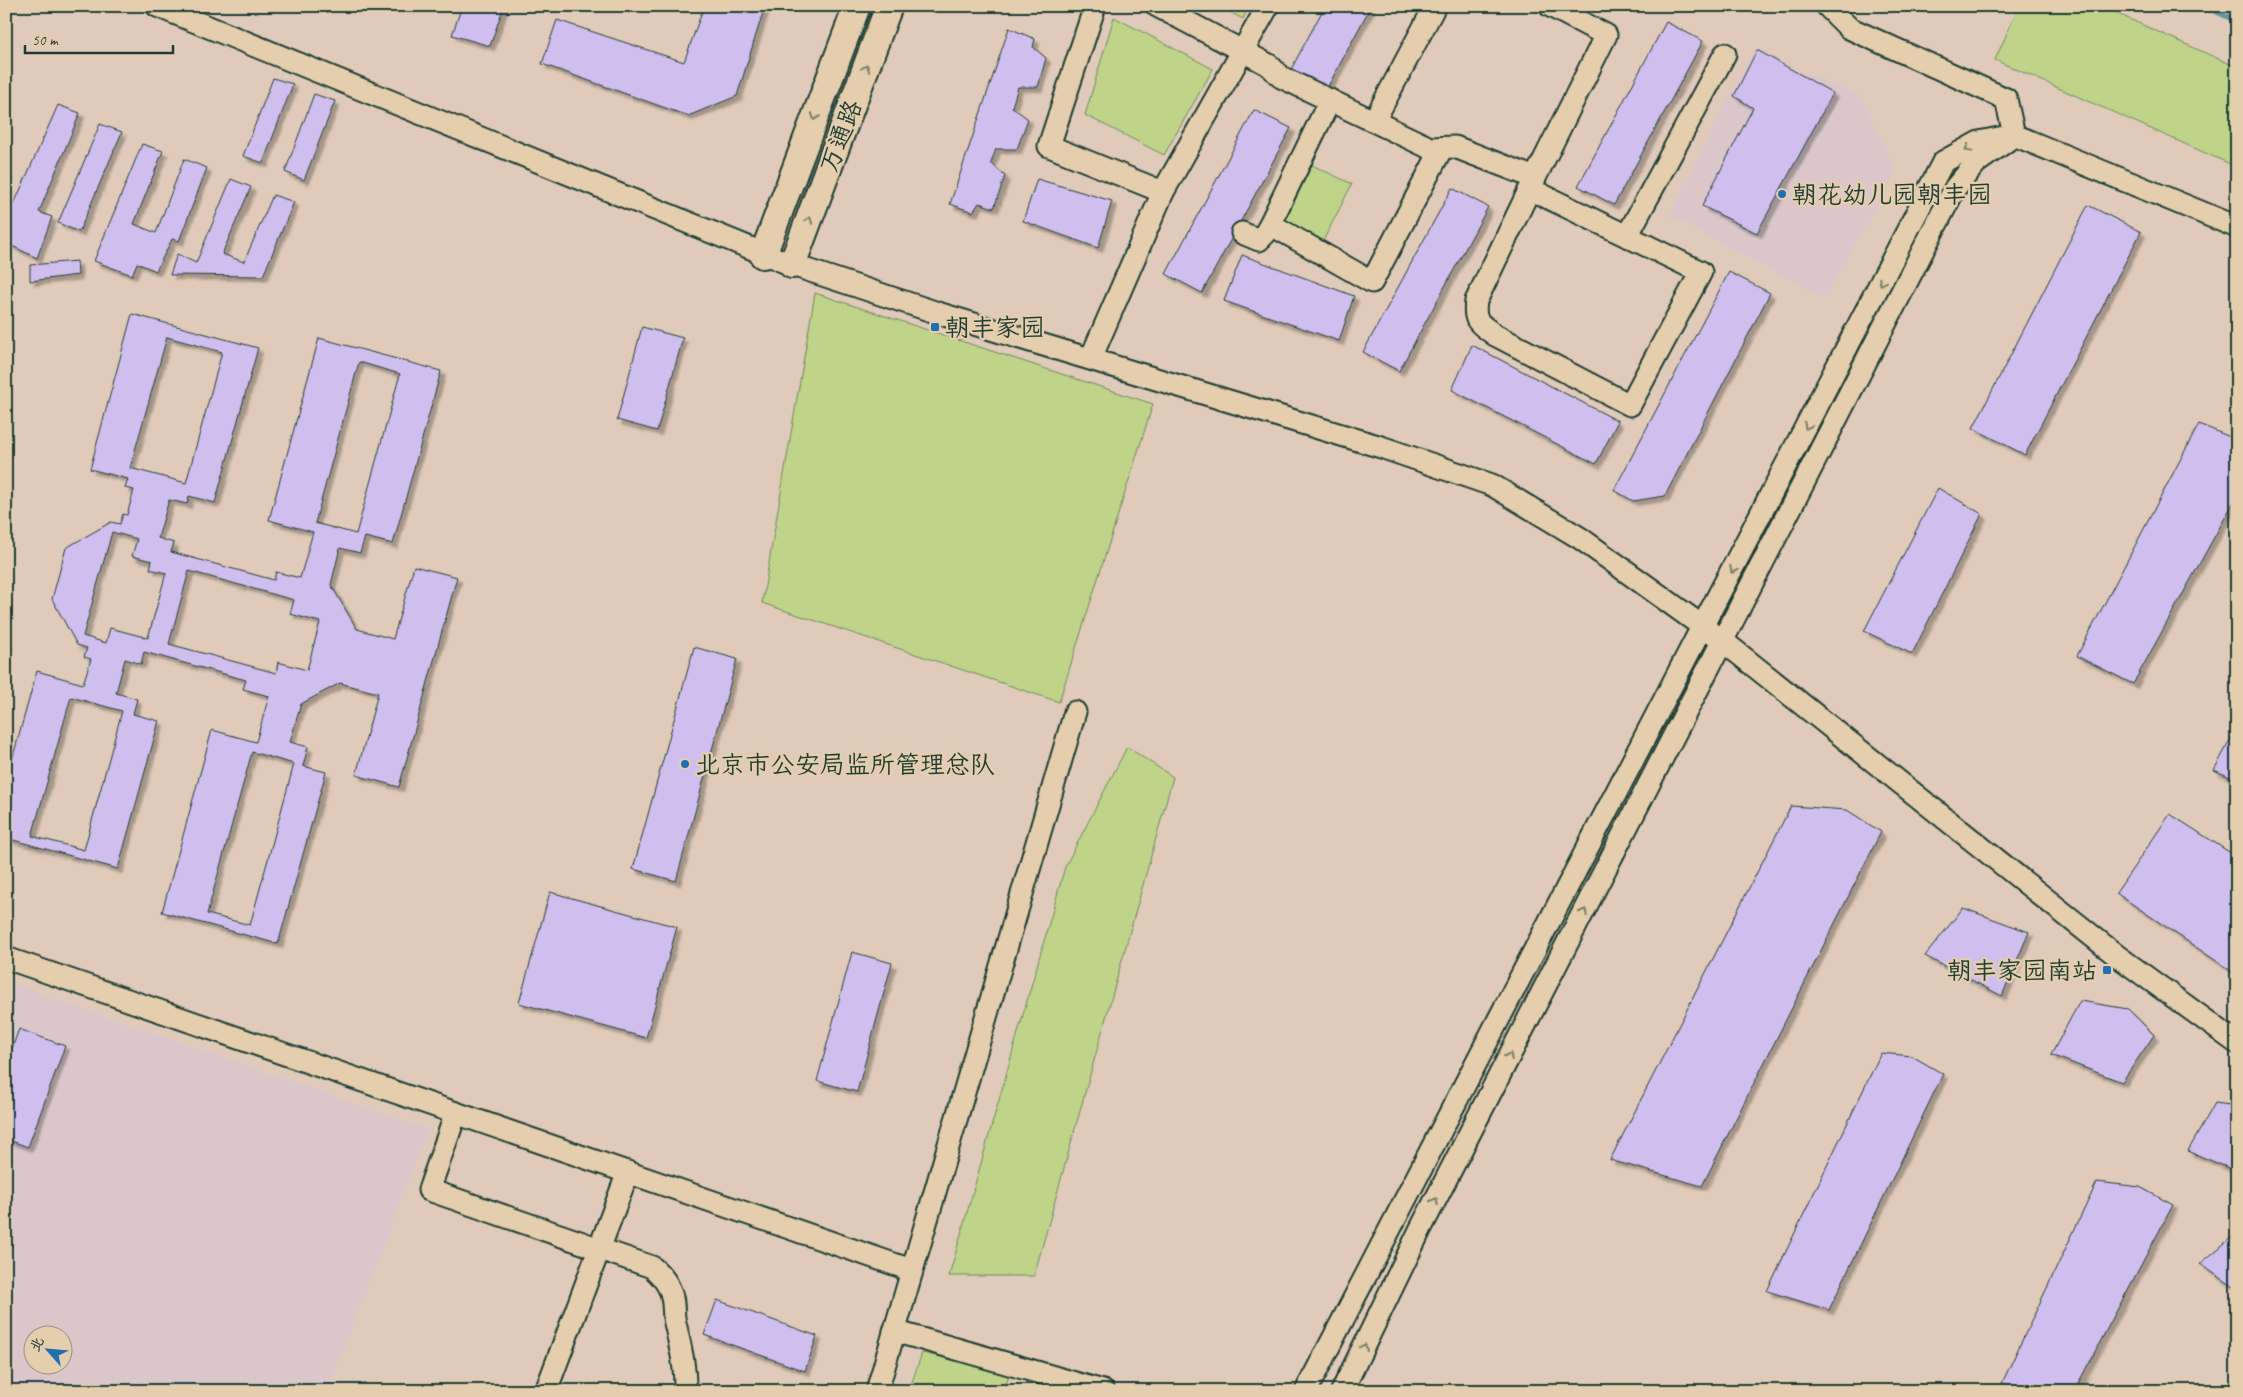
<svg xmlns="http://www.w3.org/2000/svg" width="2243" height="1397" font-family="Caveat,'LXGW WenKai TC',sans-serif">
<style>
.built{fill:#dbc7ca;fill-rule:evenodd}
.green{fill:#bfd389;stroke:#6f885e}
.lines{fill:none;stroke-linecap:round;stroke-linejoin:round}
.stream{stroke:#6199a3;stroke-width:5.5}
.building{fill:#d0beef;stroke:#1f3d34;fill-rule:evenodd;filter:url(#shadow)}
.minor-casing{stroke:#1f3d34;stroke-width:25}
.major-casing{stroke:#1f3d34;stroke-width:30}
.minor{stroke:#e4cead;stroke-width:21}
.major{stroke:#e4cead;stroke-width:26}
.oneway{stroke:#787e6a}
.poi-dot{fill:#1f6fb2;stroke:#e4cead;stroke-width:2}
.labels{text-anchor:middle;stroke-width:4.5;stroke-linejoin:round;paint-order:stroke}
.street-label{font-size:25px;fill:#1f3d34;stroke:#e4cead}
.poi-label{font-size:25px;fill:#1f3d34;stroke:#e4cead;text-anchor:start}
</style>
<defs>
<filter id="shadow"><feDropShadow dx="4.5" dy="4.5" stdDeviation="1" flood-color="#0004"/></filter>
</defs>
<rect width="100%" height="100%" fill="#e0cbba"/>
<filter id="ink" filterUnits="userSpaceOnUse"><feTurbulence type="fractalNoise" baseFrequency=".02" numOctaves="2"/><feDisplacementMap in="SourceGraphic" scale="10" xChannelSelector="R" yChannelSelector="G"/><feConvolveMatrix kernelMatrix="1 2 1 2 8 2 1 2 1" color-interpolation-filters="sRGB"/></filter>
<g filter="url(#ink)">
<g class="built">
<path d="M 1753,49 L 1862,96 L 1896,171 L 1825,299 L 1669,216 Z"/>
<path d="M 6,981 L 428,1129 L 328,1391 L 6,1391 ZM 32,1334 L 62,1334 L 62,1364 L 32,1364 Z"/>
</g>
<g class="green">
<path d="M 1218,6 L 1249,6 L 1243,19 Z"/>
<path d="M 2019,6 L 2100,6 L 2237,67 L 2237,167 L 1995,60 Z"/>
<path d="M 1114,17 L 1213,69 L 1164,155 L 1085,115 Z"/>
<path d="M 1312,165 L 1352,184 L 1322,243 L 1284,222 Z"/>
<path d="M 815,293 L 1153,404 L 1059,702 L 762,603 Z"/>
<path d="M 1127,747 L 1173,777 L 1034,1276 L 949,1276 L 1065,867 Z"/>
<path d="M 922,1353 L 1010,1372 L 1004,1391 L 909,1391 Z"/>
</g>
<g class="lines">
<path class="stream" d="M 2204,6 L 2237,21"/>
</g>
<g class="building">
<path d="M 462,6 L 504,6 L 490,46 L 452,35 Z"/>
<path d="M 704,6 L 765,6 L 737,96 L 688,116 L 542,64 L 557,20 L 684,62 Z"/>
<path d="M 1325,6 L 1371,6 L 1325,92 L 1289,73 Z"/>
<path d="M 1666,22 L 1703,41 L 1614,205 L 1578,186 Z"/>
<path d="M 1009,28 L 1035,39 L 1033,47 L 1046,58 L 1038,87 L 1018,87 L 1012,107 L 1028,119 L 1017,149 L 996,149 L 991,163 L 1005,176 L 994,208 L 979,203 L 973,212 L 950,204 Z"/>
<path d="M 1757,50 L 1833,93 L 1757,233 L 1702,206 L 1753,108 L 1734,96 Z"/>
<path d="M 273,78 L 293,84 L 263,163 L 243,156 Z"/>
<path d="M 314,94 L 335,101 L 304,180 L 285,172 Z"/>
<path d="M 58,105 L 80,113 L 39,212 L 52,217 L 37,258 L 6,243 L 6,209 L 9,202 L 14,204 Z"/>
<path d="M 1254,110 L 1291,128 L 1202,293 L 1166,274 Z"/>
<path d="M 100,124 L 122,132 L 79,232 L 58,223 Z"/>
<path d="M 142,144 L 163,151 L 134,224 L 156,233 L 184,159 L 207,168 L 179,241 L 172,239 L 156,271 L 137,263 L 132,275 L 94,261 Z"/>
<path d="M 231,179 L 251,187 L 222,254 L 244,262 L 273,195 L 294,202 L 263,276 L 170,275 L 177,254 L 196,263 Z"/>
<path d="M 1037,179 L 1112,201 L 1098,248 L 1023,221 Z"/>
<path d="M 1452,188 L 1488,207 L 1399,371 L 1363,352 Z"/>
<path d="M 2088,205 L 2141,232 L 2025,455 L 1973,428 Z"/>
<path d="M 1242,255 L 1354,296 L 1339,341 L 1224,301 Z"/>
<path d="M 77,261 L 78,275 L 30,281 L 30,265 Z"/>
<path d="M 1729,272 L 1770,293 L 1665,496 L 1633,501 L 1614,490 Z"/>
<path d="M 132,314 L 258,348 L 215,503 L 189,496 L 187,504 L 169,500 L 158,538 L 174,543 L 171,552 L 274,580 L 276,572 L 300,578 L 313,532 L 269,520 L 319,338 L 441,371 L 393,544 L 365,537 L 360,553 L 340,548 L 331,585 L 357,629 L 393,639 L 414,566 L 457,577 L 399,787 L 356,775 L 378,693 L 340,683 L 301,704 L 290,742 L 308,747 L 303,766 L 326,772 L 278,944 L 162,912 L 212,730 L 256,742 L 269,696 L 243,689 L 246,680 L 144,652 L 141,664 L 125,659 L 116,693 L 137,699 L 133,714 L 159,721 L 118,869 L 6,838 L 6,781 L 37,671 L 83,684 L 91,659 L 84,657 L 87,648 L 77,645 L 52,599 L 66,548 L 111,522 L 120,524 L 123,514 L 127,515 L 134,490 L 125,488 L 128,479 L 90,469 ZM 167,337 L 222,352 L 186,483 L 130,468 ZM 359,362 L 400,374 L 356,534 L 315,523 ZM 112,532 L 137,539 L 132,556 L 152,561 L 150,569 L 166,573 L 148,638 L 110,628 L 106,643 L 83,636 ZM 189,571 L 294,600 L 290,614 L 320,622 L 307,670 L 278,662 L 276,673 L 169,644 ZM 71,697 L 122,711 L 84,850 L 32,836 ZM 252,752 L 294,764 L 250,925 L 207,914 Z"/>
<path d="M 642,327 L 683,338 L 657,431 L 617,420 Z"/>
<path d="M 1472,345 L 1618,421 L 1596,464 L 1452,390 Z"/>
<path d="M 2199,424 L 2237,440 L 2237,496 L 2133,684 L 2077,656 Z"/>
<path d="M 1938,488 L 1982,514 L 1912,654 L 1864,631 Z"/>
<path d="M 694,647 L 737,659 L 676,881 L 633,869 Z"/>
<path d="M 2237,728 L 2237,780 L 2214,770 Z"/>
<path d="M 1791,806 L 1847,810 L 1881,832 L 1702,1186 L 1610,1160 Z"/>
<path d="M 2170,814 L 2237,857 L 2237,975 L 2116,893 Z"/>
<path d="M 550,892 L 677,927 L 646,1038 L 519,1003 Z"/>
<path d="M 1963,908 L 2029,932 L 2002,996 L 1925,956 Z"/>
<path d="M 852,952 L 892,963 L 857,1092 L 817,1081 Z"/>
<path d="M 2080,1001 L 2128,1009 L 2154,1035 L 2122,1082 L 2051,1055 Z"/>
<path d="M 19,1029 L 65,1046 L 28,1147 L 6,1139 L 6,1065 Z"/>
<path d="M 1881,1053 L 1912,1056 L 1943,1074 L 1829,1310 L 1767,1291 Z"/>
<path d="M 2215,1103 L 2237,1106 L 2236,1171 L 2188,1151 Z"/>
<path d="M 2097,1182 L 2140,1187 L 2173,1205 L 2074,1391 L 2031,1391 L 2002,1383 Z"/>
<path d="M 2237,1233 L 2237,1289 L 2200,1264 Z"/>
<path d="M 717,1300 L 817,1336 L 805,1371 L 704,1335 Z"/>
</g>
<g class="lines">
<g class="minor-casing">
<g id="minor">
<path d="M 157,6 L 792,265 L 941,314 L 1381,447 L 1492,485 L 1580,538 L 1724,642 L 2116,955 L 2237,1043"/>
<path d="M 1157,6 L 1269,65 L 1281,77 L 1430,148 L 1455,147 L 1535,178 L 1606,35 L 1550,6"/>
<path d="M 1827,6 L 1849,28 L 2006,99 L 2014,135"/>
<path d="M 1330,100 L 1270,224 L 1372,282 L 1442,148"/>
<path d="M 1374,121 L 1435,6"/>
<path d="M 1530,189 L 1701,272 L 1630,405 L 1495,335 C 1479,323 1473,322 1476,301 L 1535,178"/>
<path d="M 1163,192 L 1268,6"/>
<path d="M 1242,233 L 1259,240 L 1265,234 L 1270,224"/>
<path d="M 1627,236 L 1725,54"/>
<path d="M 1091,358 L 1163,192 L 1049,146 L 1094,9"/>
<path d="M 6,958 L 911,1270"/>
<path d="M 456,1113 L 429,1190 L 652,1267 C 659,1273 665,1279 669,1288 C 674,1297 673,1308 674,1318 C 679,1342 686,1366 685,1391"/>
<path d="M 894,1331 L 1103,1391"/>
<path d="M 546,1391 L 628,1172"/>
<path d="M 877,1391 L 1075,712"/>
<path d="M 1306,1391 L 1943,162 L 1979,142 L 2014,135 L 2237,227"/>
<path d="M 1342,1391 L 1420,1230 L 1955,188 L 1976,163 L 2008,140"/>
</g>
</g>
<g class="major-casing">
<g id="major">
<path d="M 763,255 L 857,6"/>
<path d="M 792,265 L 889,6"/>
</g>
</g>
<use href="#minor" class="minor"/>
<use href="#major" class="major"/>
</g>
<defs><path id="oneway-chevron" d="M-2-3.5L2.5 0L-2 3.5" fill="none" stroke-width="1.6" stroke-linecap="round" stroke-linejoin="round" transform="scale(1.25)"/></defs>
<g class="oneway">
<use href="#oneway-chevron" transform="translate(866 68) rotate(-69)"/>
<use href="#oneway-chevron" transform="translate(815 117) rotate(111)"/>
<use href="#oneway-chevron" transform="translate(1968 149) rotate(151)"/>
<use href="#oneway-chevron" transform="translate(809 220) rotate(-69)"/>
<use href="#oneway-chevron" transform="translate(1882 282) rotate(117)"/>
<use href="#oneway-chevron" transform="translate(1807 426) rotate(117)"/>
<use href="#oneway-chevron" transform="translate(1733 570) rotate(117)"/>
<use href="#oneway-chevron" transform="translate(1584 912) rotate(-63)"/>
<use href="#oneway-chevron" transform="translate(1509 1056) rotate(-63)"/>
<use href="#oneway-chevron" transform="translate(1435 1201) rotate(-63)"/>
<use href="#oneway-chevron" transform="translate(1364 1347) rotate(-64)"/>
</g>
</g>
<g class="poi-dot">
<circle cx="1782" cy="194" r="5"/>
<rect x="930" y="322" width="10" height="10" rx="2.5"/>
<circle cx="685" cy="764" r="5"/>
<rect x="2102" y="965" width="10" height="10" rx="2.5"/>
</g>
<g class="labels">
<g class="street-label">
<text transform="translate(840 136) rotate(-69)" y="9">万通路</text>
</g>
<g class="poi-label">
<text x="1792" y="203">朝花幼儿园朝丰园</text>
<text x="945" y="336">朝丰家园</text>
<text x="695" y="773">北京市公安局监所管理总队</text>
<text x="2097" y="979" text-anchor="end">朝丰家园南站</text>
</g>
</g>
<rect width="2243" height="1397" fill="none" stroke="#e4cead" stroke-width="25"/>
<rect x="12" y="12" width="2218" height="1372" fill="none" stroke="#1f3d34" stroke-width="2" filter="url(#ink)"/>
<g transform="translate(48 1350) rotate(297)"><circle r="24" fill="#e4cead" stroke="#95947d"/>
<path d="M0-4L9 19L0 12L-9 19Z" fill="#1f6fb2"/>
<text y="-8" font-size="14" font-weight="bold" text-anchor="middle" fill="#1f3d34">北</text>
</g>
<path d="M25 45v8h148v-8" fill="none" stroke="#1f3d34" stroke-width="2.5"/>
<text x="32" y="45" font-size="15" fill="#1f3d34" stroke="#e4cead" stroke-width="4" paint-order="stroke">50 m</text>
</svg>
